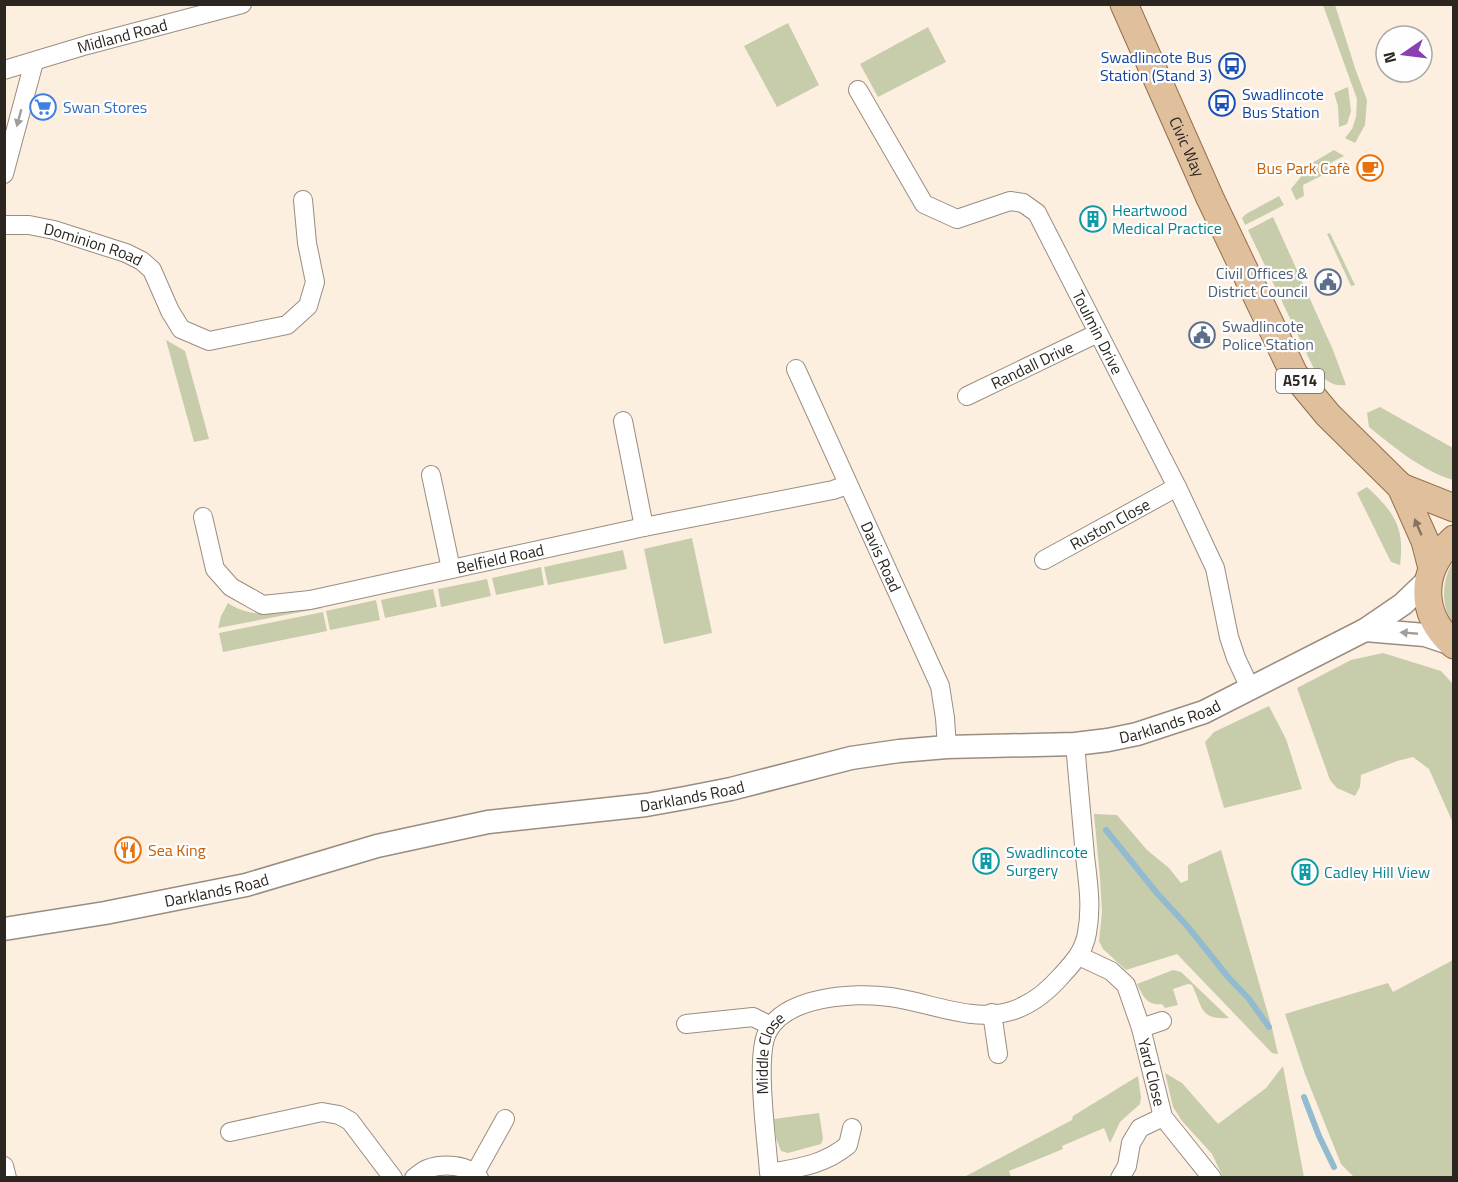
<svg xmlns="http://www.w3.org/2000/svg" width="1458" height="1182" font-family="'Titillium Web',sans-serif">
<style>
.green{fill:#c7ccab}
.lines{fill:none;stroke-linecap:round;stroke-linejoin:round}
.stream{stroke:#93bbcf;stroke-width:6}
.minor-casing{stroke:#998d80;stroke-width:20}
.tertiary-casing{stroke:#998d80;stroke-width:25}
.primary-casing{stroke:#946e46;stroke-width:29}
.minor{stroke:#fff;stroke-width:18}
.tertiary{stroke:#fff;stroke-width:22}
.primary{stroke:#e0bf9d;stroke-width:27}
.oneway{fill:#a09d9b}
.oneway2{fill:#86725e}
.labels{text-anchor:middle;stroke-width:4.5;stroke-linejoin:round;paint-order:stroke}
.shield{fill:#fefefe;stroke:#6a6763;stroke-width:1.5}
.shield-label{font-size:15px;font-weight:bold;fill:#2b2620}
.street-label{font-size:16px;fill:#2b2620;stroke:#fefefe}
.transit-label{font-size:16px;fill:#164399;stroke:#fefefe;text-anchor:end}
.shop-label{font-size:16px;fill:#366cbe;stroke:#fefefe;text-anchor:start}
.food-label{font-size:16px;fill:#c56008;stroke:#fefefe;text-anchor:end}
.culture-label{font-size:16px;fill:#0d838f;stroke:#fefefe;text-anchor:start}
.service-label{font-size:16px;fill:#4e5e75;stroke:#fefefe;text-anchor:end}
</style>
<rect width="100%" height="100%" fill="#fdefe0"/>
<g class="green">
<path d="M 1323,5 L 1335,5 L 1356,71 L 1367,100 L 1365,125 L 1355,143 L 1345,138 L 1352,129 L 1356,117 L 1357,99 Z"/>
<path d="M 788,23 L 819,85 L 777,107 L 744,46 Z"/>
<path d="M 928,27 L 946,62 L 878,97 L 860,64 Z"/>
<path d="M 1348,87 L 1351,111 L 1347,124 L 1339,127 L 1338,106 L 1334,93 Z"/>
<path d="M 1334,150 L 1344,156 L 1332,162 L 1325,174 L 1303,185 L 1304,196 L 1296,200 L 1291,189 L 1312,163 Z"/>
<path d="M 1279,196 L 1284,205 L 1245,225 L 1242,218 L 1246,214 Z"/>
<path d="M 1273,217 L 1333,350 L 1346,385 C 1330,387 1323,378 1313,367 L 1248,230 Z"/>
<path d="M 1330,233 L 1355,285 L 1351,286 L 1327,234 Z"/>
<path d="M 166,340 L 185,351 L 209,439 L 194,442 Z"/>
<path d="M 1380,407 L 1453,448 L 1453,480 C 1421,470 1395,448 1369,427 L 1367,413 Z"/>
<path d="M 1367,487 C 1394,512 1405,527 1400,565 L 1391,562 L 1357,493 Z"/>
<path d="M 692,538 L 712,633 L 664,644 L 644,549 Z"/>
<path d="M 623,550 L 627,569 L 548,585 L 544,567 Z"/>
<path d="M 1453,561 L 1453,624 C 1440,604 1442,581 1453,561 Z"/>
<path d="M 541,567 L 544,585 L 496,595 L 492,578 Z"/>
<path d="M 487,579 L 491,596 L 441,607 L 438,589 Z"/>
<path d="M 433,589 L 437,607 L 385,618 L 381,600 Z"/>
<path d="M 376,600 L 380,620 L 330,630 L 326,611 Z"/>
<path d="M 228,603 C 257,623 290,610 321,603 L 322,608 L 218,628 L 221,616 Z"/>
<path d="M 323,612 L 327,631 L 223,652 L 219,633 Z"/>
<path d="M 1383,653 L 1441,671 L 1452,683 L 1453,823 L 1429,769 L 1413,757 L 1397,761 L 1361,775 L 1360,787 L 1355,796 L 1337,788 L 1330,780 L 1297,688 L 1351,660 Z"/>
<path d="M 1269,706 L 1286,739 L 1302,789 L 1224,808 L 1205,742 L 1214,732 Z"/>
<path d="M 1094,814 L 1117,815 L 1147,850 L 1169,868 L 1181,883 L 1188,880 L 1188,865 L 1221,850 L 1272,1028 L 1278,1054 L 1272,1053 L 1177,954 L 1126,970 L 1103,949 L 1099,941 L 1102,912 L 1100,878 Z"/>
<path d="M 1453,960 L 1453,1177 L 1354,1177 L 1341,1164 L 1305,1074 L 1285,1014 L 1388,983 L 1393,992 Z"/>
<path d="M 1173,970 L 1181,972 L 1229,1018 C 1199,1020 1203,1007 1192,985 L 1188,984 L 1173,989 L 1178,1005 L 1165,1008 L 1162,1004 C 1147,1006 1143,996 1137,984 Z"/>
<path d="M 1283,1066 L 1304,1177 L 1223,1177 L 1212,1154 L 1182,1121 L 1173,1107 L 1165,1073 L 1182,1083 L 1218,1124 L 1266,1088 Z"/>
<path d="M 1138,1076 L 1141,1098 L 1140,1104 L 1120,1122 L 1110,1143 L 1104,1128 L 1062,1146 L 1063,1149 L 1009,1171 L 1011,1177 L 964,1177 L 1072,1120 L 1073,1116 Z"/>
<path d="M 819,1113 L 823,1138 L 821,1144 L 788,1153 L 781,1151 L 776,1138 L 774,1119 Z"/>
</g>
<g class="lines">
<g class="stream">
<path d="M 1106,830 L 1156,892 L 1188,927 L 1229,978 L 1249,999 L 1269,1027"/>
<path d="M 1304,1097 L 1319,1136 L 1334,1167"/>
</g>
<g class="minor-casing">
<g id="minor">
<path id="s1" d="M 4,70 L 87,45 L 242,4"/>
<path id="s2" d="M 858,90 L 924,204 L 957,219 L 1010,201 L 1023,203 L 1037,213 L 1177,487 L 1215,568 L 1229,637 L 1236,658 L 1250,688"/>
<path d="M 4,174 L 34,62"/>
<path id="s3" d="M 4,225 L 29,225 L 54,230 L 126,253 L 142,261 L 152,270 L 170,311 L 181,329 L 209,341 L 287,325 L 308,306 L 315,282 L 307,243 L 303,200"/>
<path id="s4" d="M 796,369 L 940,686 L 945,718 L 947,747"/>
<path id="s5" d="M 967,396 L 1098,333"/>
<path d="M 623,421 L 644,527"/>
<path d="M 431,475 L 451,569"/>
<path id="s6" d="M 203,517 L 215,569 L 231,587 L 263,605 L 310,600 L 644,527 L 833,490 L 847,485"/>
<path id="s7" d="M 1044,560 L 1177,487"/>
<path id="s8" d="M 1079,956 L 1111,971 L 1126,985 L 1141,1028 L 1163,1117 L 1212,1178"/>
<path d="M 992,1013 L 998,1054"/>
<path d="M 686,1024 L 753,1017 L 771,1026"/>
<path d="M 1141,1028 L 1162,1021"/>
<path id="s9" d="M 852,1128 L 848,1145 C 824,1165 798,1168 769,1173 C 767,1141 755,1059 767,1033 C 784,996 855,992 890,997 C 929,1002 971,1023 1011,1011 C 1031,1005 1049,990 1062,975 C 1074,962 1084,951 1087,933 C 1092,907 1088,882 1085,856 C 1082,819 1078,781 1075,744"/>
<path d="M 230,1132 L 322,1112 L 339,1115 L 350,1121 L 393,1178"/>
<path d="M 4,1166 L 7,1178"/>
<path d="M 475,1173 L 505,1119"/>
<path d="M 414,1178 C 418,1175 422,1171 427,1169 C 442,1163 468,1164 479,1178"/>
<path d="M 1120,1178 L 1127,1166 L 1131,1143 L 1140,1128 L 1163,1117"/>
</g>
</g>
<g class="tertiary-casing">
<g id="tertiary">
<path d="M 1365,630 L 1425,635 L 1452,644"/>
<path id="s10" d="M 4,929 L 105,913 L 246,885 L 377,846 L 488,822 L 646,805 L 685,798 L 731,789 L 851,758 L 899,751 L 947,747 L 1075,744 L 1108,740 L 1137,734 L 1204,712 L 1365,630 L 1403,604 L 1427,581"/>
</g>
</g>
<g class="primary-casing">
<g id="primary">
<path id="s11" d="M 1124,4 L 1210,198 L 1294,374 L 1328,415 L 1401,487 L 1425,541 L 1432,568"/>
<path d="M 1401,487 L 1454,508"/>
<path d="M 1454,539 C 1419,570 1419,614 1454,645"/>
</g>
</g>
<use href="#minor" class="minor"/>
<use href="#tertiary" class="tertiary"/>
<use href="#primary" class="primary"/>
</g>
<defs><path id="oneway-solid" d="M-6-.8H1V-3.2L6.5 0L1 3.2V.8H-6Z" transform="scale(1.5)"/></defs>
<g class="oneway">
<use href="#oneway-solid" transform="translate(19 118) rotate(105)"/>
<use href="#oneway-solid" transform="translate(1409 633) rotate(-175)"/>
</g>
<use class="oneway2" href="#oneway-solid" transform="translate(1418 527) rotate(-113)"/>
<defs>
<g id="bus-ring" transform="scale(1.35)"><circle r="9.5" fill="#fefefe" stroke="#1a4fb4" stroke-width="1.5"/><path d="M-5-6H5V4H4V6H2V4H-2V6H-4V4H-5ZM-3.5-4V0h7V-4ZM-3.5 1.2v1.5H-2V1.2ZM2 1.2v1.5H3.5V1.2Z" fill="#1a4fb4"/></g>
<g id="supermarket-ring" transform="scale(1.35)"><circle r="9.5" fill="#fefefe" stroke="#3f7fe0" stroke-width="1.5"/><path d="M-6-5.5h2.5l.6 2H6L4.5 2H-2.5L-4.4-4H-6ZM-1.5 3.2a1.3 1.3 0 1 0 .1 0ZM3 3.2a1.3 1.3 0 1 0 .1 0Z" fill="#3f7fe0"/></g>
<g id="cafe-ring" transform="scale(1.35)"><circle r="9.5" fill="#fefefe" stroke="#e8710a" stroke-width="1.5"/><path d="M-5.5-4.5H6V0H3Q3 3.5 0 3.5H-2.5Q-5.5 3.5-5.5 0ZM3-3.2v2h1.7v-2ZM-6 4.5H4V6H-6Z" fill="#e8710a"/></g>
<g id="building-ring" transform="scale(1.35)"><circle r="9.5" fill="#fefefe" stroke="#0f9aa8" stroke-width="1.5"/><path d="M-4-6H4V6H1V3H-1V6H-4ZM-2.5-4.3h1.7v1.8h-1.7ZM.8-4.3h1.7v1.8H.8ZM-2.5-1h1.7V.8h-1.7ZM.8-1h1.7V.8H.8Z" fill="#0f9aa8"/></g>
<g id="civic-ring" transform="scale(1.35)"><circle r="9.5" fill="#fefefe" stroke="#5c6f8a" stroke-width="1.5"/><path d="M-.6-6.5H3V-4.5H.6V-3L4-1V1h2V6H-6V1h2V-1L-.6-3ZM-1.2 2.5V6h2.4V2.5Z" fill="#5c6f8a"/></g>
<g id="restaurant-ring" transform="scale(1.35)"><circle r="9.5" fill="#fefefe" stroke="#e8710a" stroke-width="1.5"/><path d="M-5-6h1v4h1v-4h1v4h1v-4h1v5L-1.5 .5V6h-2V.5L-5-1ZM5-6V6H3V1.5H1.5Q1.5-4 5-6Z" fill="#e8710a"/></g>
</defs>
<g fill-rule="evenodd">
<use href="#bus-ring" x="1232" y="66"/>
<use href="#bus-ring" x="1222" y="103"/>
<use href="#supermarket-ring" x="43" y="107"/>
<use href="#cafe-ring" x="1370" y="168"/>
<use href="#building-ring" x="1093" y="219"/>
<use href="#civic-ring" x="1328" y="282"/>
<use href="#civic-ring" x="1202" y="335"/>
<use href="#restaurant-ring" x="128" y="850"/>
<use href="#building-ring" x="986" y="861"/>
<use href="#building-ring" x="1305" y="872"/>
</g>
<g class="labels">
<rect class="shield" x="1276" y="369" width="48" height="24" rx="4.5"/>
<g class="shield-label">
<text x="1300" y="386">A514</text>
</g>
<g class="street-label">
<text dy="6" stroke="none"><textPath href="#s1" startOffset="123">Midland Road</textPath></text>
<text dy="6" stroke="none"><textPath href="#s11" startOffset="156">Civic Way</textPath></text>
<text dy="6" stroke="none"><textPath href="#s3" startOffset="92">Dominion Road</textPath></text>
<text dy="6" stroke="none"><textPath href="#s2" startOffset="388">Toulmin Drive</textPath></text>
<text dy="6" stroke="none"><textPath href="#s5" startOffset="72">Randall Drive</textPath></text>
<text dy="6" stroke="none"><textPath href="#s7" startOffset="75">Ruston Close</textPath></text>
<text dy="6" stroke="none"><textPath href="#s4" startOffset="206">Davis Road</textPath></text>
<text dy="6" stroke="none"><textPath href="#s6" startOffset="356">Belfield Road</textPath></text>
<text dy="6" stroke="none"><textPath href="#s10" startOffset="1188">Darklands Road</textPath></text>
<text dy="6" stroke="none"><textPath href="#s10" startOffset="702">Darklands Road</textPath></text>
<text dy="6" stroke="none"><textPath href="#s10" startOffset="216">Darklands Road</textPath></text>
<text dy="6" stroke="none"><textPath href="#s9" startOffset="224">Middle Close</textPath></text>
<text dy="6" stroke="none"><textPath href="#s8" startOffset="147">Yard Close</textPath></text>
</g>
<g class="transit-label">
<text x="1212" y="63">Swadlincote Bus<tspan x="1212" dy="18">Station (Stand 3)</tspan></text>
<text x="1242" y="100" text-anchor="start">Swadlincote<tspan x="1242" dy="18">Bus Station</tspan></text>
</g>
<g class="shop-label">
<text x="63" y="113">Swan Stores</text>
</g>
<g class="food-label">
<text x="1350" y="174">Bus Park Cafè</text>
<text x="148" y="856" text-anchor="start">Sea King</text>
</g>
<g class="culture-label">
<text x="1112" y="216">Heartwood<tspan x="1112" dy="18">Medical Practice</tspan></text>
<text x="1006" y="858">Swadlincote<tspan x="1006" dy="18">Surgery</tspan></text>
<text x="1324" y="878">Cadley Hill View</text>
</g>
<g class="service-label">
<text x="1308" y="279">Civil Offices &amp;<tspan x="1308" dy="18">District Council</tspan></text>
<text x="1222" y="332" text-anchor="start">Swadlincote<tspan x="1222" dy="18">Police Station</tspan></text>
</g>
</g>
<rect width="1458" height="1182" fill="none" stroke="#2b2620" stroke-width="12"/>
<g transform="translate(1404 54) rotate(256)"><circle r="28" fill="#fefefe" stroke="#aaa8a5" stroke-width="1.5"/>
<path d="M0-4.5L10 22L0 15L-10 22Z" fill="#8940b3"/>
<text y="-9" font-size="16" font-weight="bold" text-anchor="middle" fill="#2b2620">N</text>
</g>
</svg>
